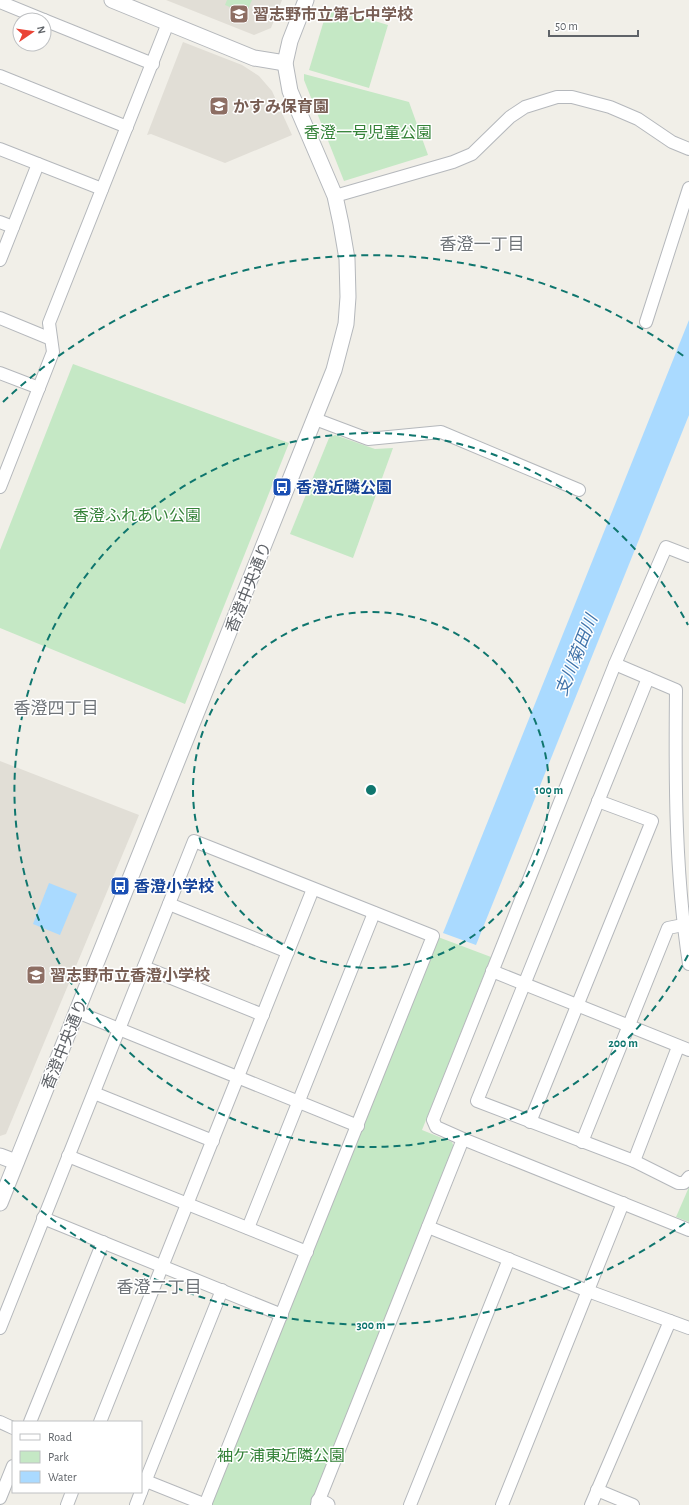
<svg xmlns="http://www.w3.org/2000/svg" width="689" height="1505" font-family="'Alegreya Sans','Noto Sans JP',sans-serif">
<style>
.education{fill:#e1ded6}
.green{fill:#c5e8c5}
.water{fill:#aadaff}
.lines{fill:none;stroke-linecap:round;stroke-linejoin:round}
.minor-casing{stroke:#b5b8bc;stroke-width:14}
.tertiary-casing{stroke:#b5b8bc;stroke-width:17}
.minor{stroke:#fff;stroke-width:12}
.tertiary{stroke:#fff;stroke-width:15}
.ring{fill:none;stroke:#0f766e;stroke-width:2;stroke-dasharray:7 5}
.labels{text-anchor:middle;stroke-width:3;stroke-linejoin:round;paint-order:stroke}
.education-label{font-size:16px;font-weight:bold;fill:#785e54;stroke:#fff;text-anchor:start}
.park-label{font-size:16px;fill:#348238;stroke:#fff}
.transit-label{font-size:16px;font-weight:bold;fill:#164399;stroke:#fff;text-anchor:start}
.street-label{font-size:16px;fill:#5f6368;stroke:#fff}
.neighbourhood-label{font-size:17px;fill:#70757a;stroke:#fff}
.water-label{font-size:17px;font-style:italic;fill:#4174aa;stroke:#fff}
.centre{fill:#0f766e;stroke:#fff;stroke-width:2}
.ring-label{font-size:12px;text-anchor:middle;font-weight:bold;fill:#0f766e;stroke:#fff;stroke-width:3;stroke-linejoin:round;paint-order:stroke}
</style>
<rect width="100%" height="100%" fill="#f1efe8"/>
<g class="education">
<path d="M 166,0 L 282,0 L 271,28 L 254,35 Z"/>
<path d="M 183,42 L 242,65 L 259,76 L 272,91 L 292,135 L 225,163 L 151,134 L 147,135 Z"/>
<path d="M 0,761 L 139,815 L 6,1134 L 0,1136 Z"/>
</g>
<g class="green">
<path d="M 227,0 L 252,0 L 246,14 L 225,5 Z"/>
<path d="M 328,7 L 388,25 L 369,88 L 309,70 Z"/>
<path d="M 304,74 L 409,102 L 428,155 L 344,181 L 304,80 Z"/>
<path d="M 73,364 L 289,443 L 185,704 L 0,628 L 0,550 Z"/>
<path d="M 335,435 L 375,449 L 393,448 L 353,558 L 290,534 L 329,438 Z"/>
<path d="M 438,937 L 491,957 L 422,1130 L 452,1142 L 454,1147 L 311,1505 L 211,1505 Z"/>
<path d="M 689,1187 L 689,1222 L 676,1217 Z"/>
</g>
<g class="water">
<path d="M 689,320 L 689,415 L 476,945 L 443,933 Z"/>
<path d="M 49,883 L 77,894 L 60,935 L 33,924 Z"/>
</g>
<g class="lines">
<g class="minor-casing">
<g id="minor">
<path d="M 0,2 L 44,20"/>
<path d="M 44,20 L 153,64"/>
<path d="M 0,76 L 127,127"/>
<path d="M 0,149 L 102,189"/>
<path d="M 335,196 L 453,162 L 472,154 L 510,117 L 525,107 L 557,97 L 572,97 L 610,107 L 638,119 L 672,142 L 689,149"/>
<path d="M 0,222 L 13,227"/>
<path d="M 0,260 L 38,164"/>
<path d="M 0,318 L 51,339"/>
<path d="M 646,322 L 689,188"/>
<path d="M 0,373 L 39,388"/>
<path d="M 315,419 L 368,439 L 441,432 L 579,490"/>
<path d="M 0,487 L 53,352 L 49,323 L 168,23"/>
<path d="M 689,556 L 666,547 L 615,664 L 433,1120 L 436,1127 L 463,1139 L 689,1230"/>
<path d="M 615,664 L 676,690 C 675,782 675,872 689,964"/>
<path d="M 648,678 L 477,1101 L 634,1161 L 678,1183 L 684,1183 L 689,1177"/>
<path d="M 169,904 L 288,952"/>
<path d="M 144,967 L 263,1015"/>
<path d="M 492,971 L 689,1050"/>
<path d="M 77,1012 L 358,1126"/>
<path d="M 94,1093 L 213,1141"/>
<path d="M 530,1122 L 652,821 L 598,801"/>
<path d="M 582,1142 L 668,928 L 683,925"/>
<path d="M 68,1156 L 307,1252"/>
<path d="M 634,1161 L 678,1047"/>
<path d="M 43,1218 L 282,1315"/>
<path d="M 428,1227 L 588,1291 L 689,1328"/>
<path d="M 248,1228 L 374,913"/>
<path d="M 0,1328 L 194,841 L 433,936 L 205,1505"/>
<path d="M 0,1422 L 13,1428"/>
<path d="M 30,1422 L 103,1242"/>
<path d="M 100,1422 L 313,889"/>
<path d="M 141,1479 L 206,1505"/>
<path d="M 597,1490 L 633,1505"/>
<path d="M 141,1492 L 222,1290"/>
<path d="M 0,1498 L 13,1466"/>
<path d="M 67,1505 L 72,1492"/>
<path d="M 136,1505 L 141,1492"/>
<path d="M 317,1505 L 463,1139"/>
<path d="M 410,1505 L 509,1259"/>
<path d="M 502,1505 L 623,1203"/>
<path d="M 591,1505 L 670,1321"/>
</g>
</g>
<g class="tertiary-casing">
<g id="tertiary">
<path d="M 112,0 L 254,58 L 285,63"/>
<path d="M 0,1156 L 16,1162"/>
<path d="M 0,1203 L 334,370 L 346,324 L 348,297 L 347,259 L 341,224 L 335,196 L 290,91 L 285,63 L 290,41 L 306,0"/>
<path d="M 319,1501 L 327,1505"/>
</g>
</g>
<use href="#minor" class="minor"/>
<use href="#tertiary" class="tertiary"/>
</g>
<g class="ring">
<circle cx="371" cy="790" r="178"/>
<path d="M688 955A357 357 0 1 1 688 625"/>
<path d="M685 1223A535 535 0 0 1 3 1178M3 402A535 535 0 0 1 685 357"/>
</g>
<defs>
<g id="school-square" transform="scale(1)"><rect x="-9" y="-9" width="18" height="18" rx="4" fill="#8d6e63" stroke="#fff"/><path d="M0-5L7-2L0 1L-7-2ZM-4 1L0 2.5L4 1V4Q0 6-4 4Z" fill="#fff"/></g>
<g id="bus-square" transform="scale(1)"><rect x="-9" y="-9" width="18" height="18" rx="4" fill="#1a4fb4" stroke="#fff"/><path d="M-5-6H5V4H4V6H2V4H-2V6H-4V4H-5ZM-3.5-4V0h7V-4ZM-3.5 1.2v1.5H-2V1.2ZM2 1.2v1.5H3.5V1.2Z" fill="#fff"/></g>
</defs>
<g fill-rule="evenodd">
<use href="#school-square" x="239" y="14"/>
<use href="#school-square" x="219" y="106"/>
<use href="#bus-square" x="282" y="487"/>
<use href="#bus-square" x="120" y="886"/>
<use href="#school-square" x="36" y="975"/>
</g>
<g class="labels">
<g class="education-label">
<text x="253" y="20">習志野市立第七中学校</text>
<text x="233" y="112">かすみ保育園</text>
<text x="50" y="981">習志野市立香澄小学校</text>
</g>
<g class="park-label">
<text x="368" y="138">香澄一号児童公園</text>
<text x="137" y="521">香澄ふれあい公園</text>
<text x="281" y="1461">袖ケ浦東近隣公園</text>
</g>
<g class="transit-label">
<text x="296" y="493">香澄近隣公園</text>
<text x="134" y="892">香澄小学校</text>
</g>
<g class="street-label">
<text transform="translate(248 587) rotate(-68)" y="6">香澄中央通り</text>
<text transform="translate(64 1044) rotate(-68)" y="6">香澄中央通り</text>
</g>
<g class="neighbourhood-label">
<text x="482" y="250">香澄一丁目</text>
<text x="56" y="714">香澄四丁目</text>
<text x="159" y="1293">香澄二丁目</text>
</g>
<g class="water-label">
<text transform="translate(576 655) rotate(-68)" y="6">支川菊田川</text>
</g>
</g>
<circle cx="371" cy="790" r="6" class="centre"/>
<g class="ring-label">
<text x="549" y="794">100 m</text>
<text x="623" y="1047">200 m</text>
<text x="371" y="1329">300 m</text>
</g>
<rect x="12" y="1421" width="130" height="72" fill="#ffffff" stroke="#bfc1c3"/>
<rect x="20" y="1434" width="20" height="6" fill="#ffffff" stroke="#bfc1c3"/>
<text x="48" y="1441" font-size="12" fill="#5f6368">Road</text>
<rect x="20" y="1451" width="20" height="12" fill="#c5e8c5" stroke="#bfc1c3"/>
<text x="48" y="1461" font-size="12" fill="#5f6368">Park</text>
<rect x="20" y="1471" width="20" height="12" fill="#aadaff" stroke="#bfc1c3"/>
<text x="48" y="1481" font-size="12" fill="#5f6368">Water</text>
<g transform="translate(32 32) rotate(77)"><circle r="19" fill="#ffffff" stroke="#bfc1c3"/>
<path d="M0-3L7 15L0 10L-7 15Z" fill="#ea4335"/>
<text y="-6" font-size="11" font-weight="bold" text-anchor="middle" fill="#5f6368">N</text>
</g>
<path d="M549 30v6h89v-6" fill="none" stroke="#5f6368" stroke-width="2"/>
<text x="555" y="30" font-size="12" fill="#5f6368" stroke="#ffffff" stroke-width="3" paint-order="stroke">50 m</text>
</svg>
